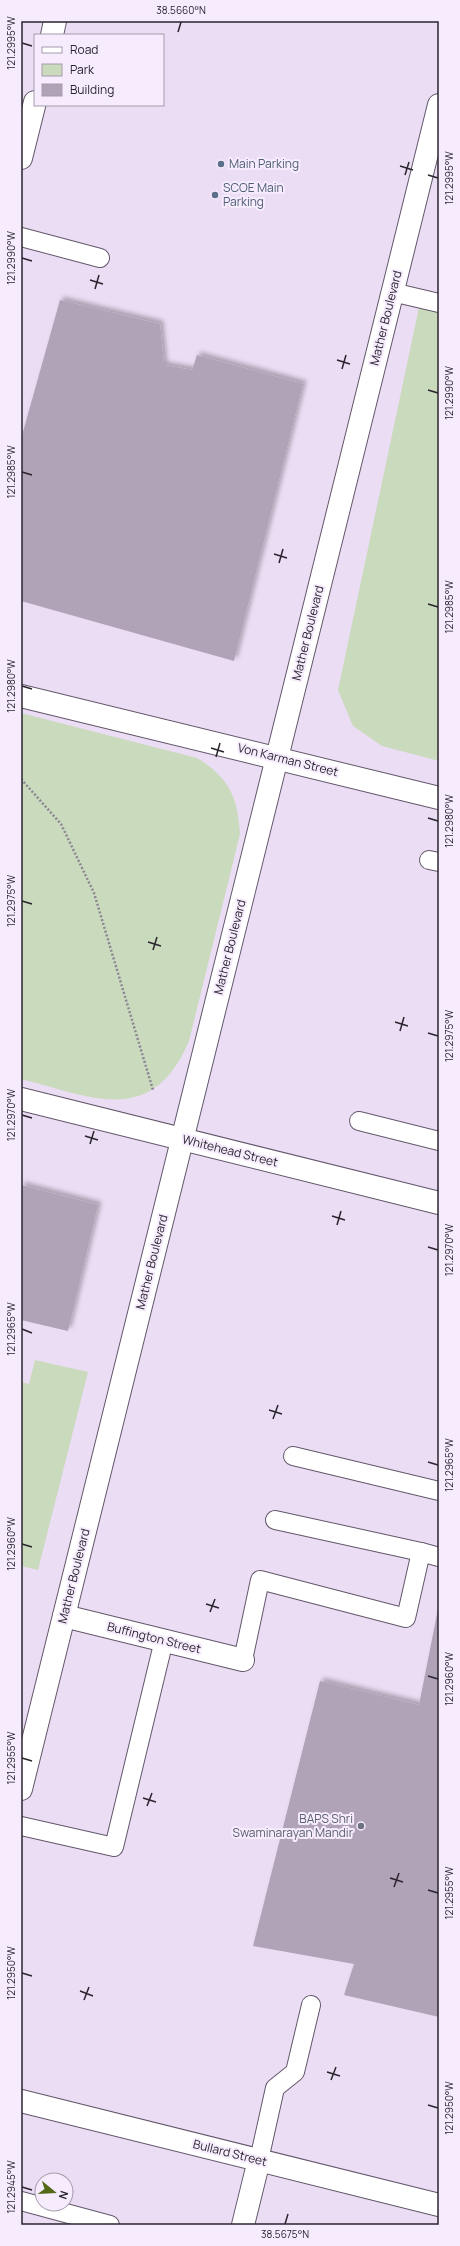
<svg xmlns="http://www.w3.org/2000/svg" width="460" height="2246" font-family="Manrope,sans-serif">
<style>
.green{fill:#cadabd}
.building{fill:#b0a2b7;filter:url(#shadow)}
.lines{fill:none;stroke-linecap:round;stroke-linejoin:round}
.service-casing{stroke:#63586b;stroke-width:20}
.minor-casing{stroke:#63586b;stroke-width:24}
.tertiary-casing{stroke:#63586b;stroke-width:24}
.path{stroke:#8d8494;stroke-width:2.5;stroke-dasharray:2 2;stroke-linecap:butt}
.service{stroke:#fff;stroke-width:18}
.minor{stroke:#fff;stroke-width:22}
.tertiary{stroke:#fff;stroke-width:22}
.ticks{fill:none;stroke:#2a252e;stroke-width:1.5}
.service-dot{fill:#5c6f8a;stroke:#f7ecfe;stroke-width:1.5}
.worship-dot{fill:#6b7280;stroke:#f7ecfe;stroke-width:1.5}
.labels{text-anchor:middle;stroke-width:4;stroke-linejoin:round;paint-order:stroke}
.service-label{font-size:12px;fill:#4e5e75;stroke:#f7ecfe;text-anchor:start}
.street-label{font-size:12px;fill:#2a252e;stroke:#f7ecfe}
.worship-label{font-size:12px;fill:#5b616d;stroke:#f7ecfe;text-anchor:end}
.neatline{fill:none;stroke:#2a252e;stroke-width:1.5}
.ticks-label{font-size:10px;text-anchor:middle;fill:#2a252e}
</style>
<defs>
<filter id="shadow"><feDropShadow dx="3.5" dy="-3.5" stdDeviation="2" flood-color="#0004"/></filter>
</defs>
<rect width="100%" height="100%" fill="#ebddf4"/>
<g class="green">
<path d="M 421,298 L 439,303 L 439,761 L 382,746 L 353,726 L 338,690 Z"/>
<path d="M 21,713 L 197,758 C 229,777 238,798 240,834 L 189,1041 C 152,1128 92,1097 21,1079 Z"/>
<path d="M 35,1360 L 88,1372 L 38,1570 L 21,1566 L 21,1382 L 29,1384 Z"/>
</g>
<g class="building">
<path d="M 60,300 L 160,324 L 164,365 L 192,370 L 197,355 L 303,384 L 234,661 L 21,601 L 21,439 Z"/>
<path d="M 21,1185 L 98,1205 L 68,1331 L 21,1320 Z"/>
<path d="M 438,1609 L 439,1609 L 439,2017 L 344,1995 L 354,1964 L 253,1946 L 320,1681 L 419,1705 Z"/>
</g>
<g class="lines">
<g class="service-casing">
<g id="service">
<path d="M 21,237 L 100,258"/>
<path d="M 392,292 L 439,303"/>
<path d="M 429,860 L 439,862"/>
<path d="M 359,1121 L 439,1141"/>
<path d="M 293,1456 L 439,1491"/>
<path d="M 275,1520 L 421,1552"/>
<path d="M 243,1660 L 260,1580 L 406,1618 L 421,1552 L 439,1557"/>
<path d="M 21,1826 L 114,1847 L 164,1640"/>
<path d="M 259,2160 L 275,2088 L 295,2072 L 311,2005"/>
<path d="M 21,2201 L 110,2225"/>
</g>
</g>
<g class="minor-casing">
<g id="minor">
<path d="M 52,35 L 55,21"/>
<path d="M 21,158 L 35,102"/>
<path d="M 64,1616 L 243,1660"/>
<path d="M 21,2101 L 439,2205"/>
<path d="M 243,2225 L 259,2160"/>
</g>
</g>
<g class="tertiary-casing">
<g id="tertiary">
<path d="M 21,696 L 439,798"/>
<path d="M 21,1099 L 439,1203"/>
<path d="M 21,1789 L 439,105"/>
</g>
</g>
<path class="path" d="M 21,779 L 61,824 L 94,893 L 153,1090"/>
<use href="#service" class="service"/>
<use href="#minor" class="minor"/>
<use href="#tertiary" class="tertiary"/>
</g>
<path class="ticks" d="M 178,32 L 181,22M 22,43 L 32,46M 400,166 L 413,170M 405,175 L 409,162M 428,175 L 438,178M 22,258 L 32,261M 90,280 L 103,284M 95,289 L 99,275M 337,360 L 350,364M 342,369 L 346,355M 428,390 L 438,393M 22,472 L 32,475M 274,554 L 287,558M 279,563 L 283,549M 428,604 L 438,607M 22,686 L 32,689M 211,748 L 224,752M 216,757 L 220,743M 428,818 L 438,821M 22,901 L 32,904M 148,942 L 161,946M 153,950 L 157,937M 395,1022 L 408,1026M 400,1031 L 404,1017M 428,1033 L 438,1036M 22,1115 L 32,1118M 85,1136 L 98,1140M 90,1144 L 94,1131M 332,1216 L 345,1220M 337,1225 L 341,1211M 428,1247 L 438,1250M 22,1329 L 32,1333M 269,1410 L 282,1414M 273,1419 L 278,1405M 428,1462 L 438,1465M 22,1544 L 32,1547M 206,1604 L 219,1608M 210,1612 L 215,1599M 428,1676 L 438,1679M 22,1758 L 32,1761M 143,1798 L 156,1802M 147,1806 L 152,1793M 390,1878 L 403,1882M 394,1887 L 399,1873M 428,1890 L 438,1893M 22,1973 L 32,1976M 80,1991 L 93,1996M 84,2000 L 89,1987M 327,2072 L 340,2076M 331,2080 L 336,2067M 428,2105 L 438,2108M 22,2187 L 32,2190M 285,2224 L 288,2214"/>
<g class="service-dot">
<circle cx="221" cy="164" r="4"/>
<circle cx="215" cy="195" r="4"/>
</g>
<circle class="worship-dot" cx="361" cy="1826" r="4"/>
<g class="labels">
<g class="service-label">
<text x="229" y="168">Main Parking</text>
<text x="223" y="192">SCOE Main<tspan x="223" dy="14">Parking</tspan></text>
</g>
<g class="street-label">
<text transform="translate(386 318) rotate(-76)" y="4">Mather Boulevard</text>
<text transform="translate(308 633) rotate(-76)" y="4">Mather Boulevard</text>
<text transform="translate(288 760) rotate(14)" y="4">Von Karman Street</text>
<text transform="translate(230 947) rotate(-76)" y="4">Mather Boulevard</text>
<text transform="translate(230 1151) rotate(14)" y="4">Whitehead Street</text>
<text transform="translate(152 1262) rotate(-76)" y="4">Mather Boulevard</text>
<text transform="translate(74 1576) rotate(-76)" y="4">Mather Boulevard</text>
<text transform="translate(154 1638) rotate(14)" y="4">Buffington Street</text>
<text transform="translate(230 2153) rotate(14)" y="4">Bullard Street</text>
</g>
<g class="worship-label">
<text x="353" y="1823">BAPS Shri<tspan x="353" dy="14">Swaminarayan Mandir</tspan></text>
</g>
</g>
<rect width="460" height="2246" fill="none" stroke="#f7ecfe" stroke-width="44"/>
<rect x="34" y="34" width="130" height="72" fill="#f7ecfe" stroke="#a59cab"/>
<rect x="42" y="47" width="20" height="6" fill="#ffffff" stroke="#a59cab"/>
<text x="70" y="54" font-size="12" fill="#2a252e">Road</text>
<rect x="42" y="64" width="20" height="12" fill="#cadabd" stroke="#a59cab"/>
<text x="70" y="74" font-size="12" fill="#2a252e">Park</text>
<rect x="42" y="84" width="20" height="12" fill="#b0a2b7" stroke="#a59cab"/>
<text x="70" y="94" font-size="12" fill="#2a252e">Building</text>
<g transform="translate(54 2192) rotate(108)"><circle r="19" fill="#f7ecfe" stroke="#a59cab"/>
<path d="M0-3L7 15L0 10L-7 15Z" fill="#536918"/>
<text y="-6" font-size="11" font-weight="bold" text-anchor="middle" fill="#2a252e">N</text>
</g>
<rect x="22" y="22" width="416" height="2202" class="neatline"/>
<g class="ticks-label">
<text x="181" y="14">38.5660°N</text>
<text transform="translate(11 43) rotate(-90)" y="4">121.2995°W</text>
<text transform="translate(449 178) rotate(-90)" y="4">121.2995°W</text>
<text transform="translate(11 258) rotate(-90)" y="4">121.2990°W</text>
<text transform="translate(449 393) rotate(-90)" y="4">121.2990°W</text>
<text transform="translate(11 472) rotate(-90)" y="4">121.2985°W</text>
<text transform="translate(449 607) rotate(-90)" y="4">121.2985°W</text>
<text transform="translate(11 686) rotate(-90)" y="4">121.2980°W</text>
<text transform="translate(449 821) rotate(-90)" y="4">121.2980°W</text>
<text transform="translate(11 901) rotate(-90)" y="4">121.2975°W</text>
<text transform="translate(449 1036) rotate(-90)" y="4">121.2975°W</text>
<text transform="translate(11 1115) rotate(-90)" y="4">121.2970°W</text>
<text transform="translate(449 1250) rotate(-90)" y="4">121.2970°W</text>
<text transform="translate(11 1329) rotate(-90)" y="4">121.2965°W</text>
<text transform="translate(449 1465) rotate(-90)" y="4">121.2965°W</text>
<text transform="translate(11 1544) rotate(-90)" y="4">121.2960°W</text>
<text transform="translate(449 1679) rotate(-90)" y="4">121.2960°W</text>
<text transform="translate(11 1758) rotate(-90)" y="4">121.2955°W</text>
<text transform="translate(449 1893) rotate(-90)" y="4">121.2955°W</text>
<text transform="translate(11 1973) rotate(-90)" y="4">121.2950°W</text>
<text transform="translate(449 2108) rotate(-90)" y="4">121.2950°W</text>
<text transform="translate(11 2187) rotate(-90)" y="4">121.2945°W</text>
<text x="285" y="2238">38.5675°N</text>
</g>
</svg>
